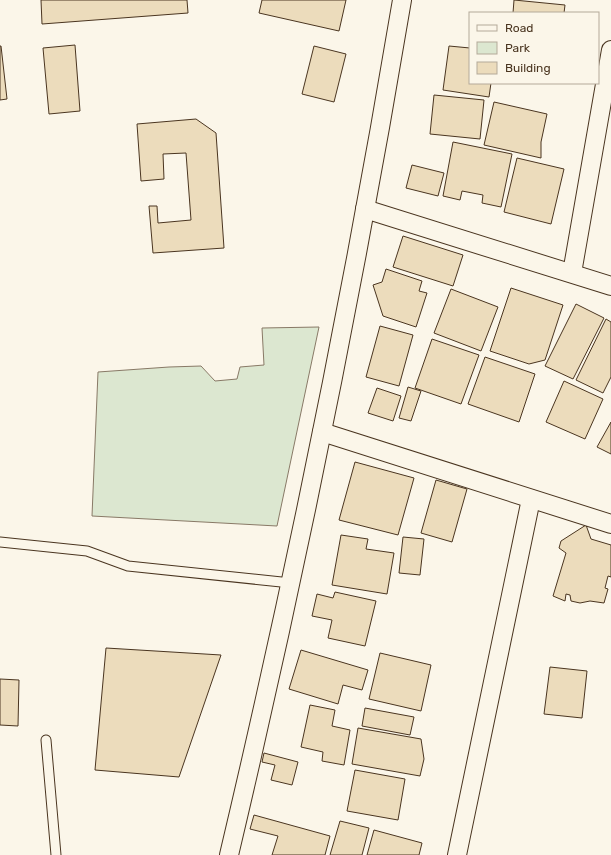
<svg xmlns="http://www.w3.org/2000/svg" width="611" height="855" font-family="Rubik,sans-serif">
<style>
.green{fill:#dce7d0;stroke:#887966}
.building{fill:#ecdcbc;stroke:#4a3520}
.lines{fill:none;stroke-linecap:round;stroke-linejoin:round}
.lane-casing{stroke:#4a3520;stroke-width:11}
.street-casing{stroke:#4a3520;stroke-width:20}
.lane{stroke:#fbf6e9;stroke-width:9}
.street{stroke:#fbf6e9;stroke-width:18}
</style>
<rect width="100%" height="100%" fill="#fbf6e9"/>
<path class="green" d="M 319,327 L 277,526 L 92,516 L 98,372 L 169,367 L 201,366 L 215,381 L 237,379 L 240,367 L 264,365 L 262,328 Z"/>
<g class="building">
<path d="M 41,0 L 187,0 L 188,13 L 42,24 Z"/>
<path d="M 262,0 L 346,0 L 339,31 L 259,13 Z"/>
<path d="M 514,0 L 565,5 L 564,13 L 513,13 Z"/>
<path d="M 75,45 L 80,111 L 49,114 L 43,48 Z"/>
<path d="M 0,46 L 1,46 L 7,99 L 0,100 Z"/>
<path d="M 314,46 L 346,54 L 334,102 L 302,94 Z"/>
<path d="M 449,46 L 470,48 L 470,83 L 491,83 L 489,97 L 443,90 Z"/>
<path d="M 434,95 L 484,100 L 480,139 L 430,134 Z"/>
<path d="M 494,102 L 547,114 L 541,142 L 541,158 L 484,145 Z"/>
<path d="M 196,119 L 216,133 L 224,248 L 153,253 L 149,206 L 157,206 L 158,223 L 191,220 L 186,153 L 163,154 L 164,179 L 141,181 L 137,124 Z"/>
<path d="M 453,142 L 512,154 L 501,207 L 482,203 L 483,195 L 462,191 L 460,200 L 443,196 Z"/>
<path d="M 517,158 L 564,169 L 551,224 L 504,212 Z"/>
<path d="M 412,165 L 444,173 L 438,196 L 406,188 Z"/>
<path d="M 403,236 L 463,255 L 453,286 L 393,267 Z"/>
<path d="M 386,269 L 422,281 L 419,291 L 427,293 L 416,327 L 383,316 L 373,285 L 382,282 Z"/>
<path d="M 511,288 L 563,305 L 545,360 L 529,364 L 490,351 Z"/>
<path d="M 451,289 L 498,307 L 481,351 L 434,333 Z"/>
<path d="M 576,304 L 604,318 L 573,379 L 545,366 Z"/>
<path d="M 606,319 L 611,322 L 611,377 L 603,393 L 576,380 Z"/>
<path d="M 380,326 L 413,335 L 399,386 L 366,377 Z"/>
<path d="M 432,339 L 479,355 L 461,404 L 415,388 Z"/>
<path d="M 485,357 L 535,374 L 519,422 L 468,404 Z"/>
<path d="M 564,381 L 603,399 L 585,439 L 546,422 Z"/>
<path d="M 408,387 L 421,391 L 411,421 L 399,418 Z"/>
<path d="M 377,388 L 401,396 L 393,421 L 368,413 Z"/>
<path d="M 611,422 L 611,454 L 597,447 Z"/>
<path d="M 355,462 L 414,478 L 398,535 L 339,520 Z"/>
<path d="M 436,480 L 467,489 L 452,542 L 421,533 Z"/>
<path d="M 586,525 L 591,539 L 611,545 L 611,577 L 608,576 L 605,588 L 608,589 L 604,603 L 590,601 L 580,603 L 571,601 L 570,595 L 566,594 L 565,601 L 553,596 L 566,553 L 559,548 L 561,541 Z"/>
<path d="M 341,535 L 368,539 L 366,549 L 394,553 L 387,594 L 332,585 Z"/>
<path d="M 403,537 L 424,539 L 420,575 L 399,573 Z"/>
<path d="M 335,592 L 376,601 L 365,646 L 328,638 L 332,620 L 312,616 L 317,594 L 333,598 Z"/>
<path d="M 106,648 L 221,655 L 179,777 L 95,770 Z"/>
<path d="M 301,650 L 368,670 L 362,690 L 343,685 L 338,704 L 289,689 Z"/>
<path d="M 380,653 L 431,665 L 421,711 L 369,699 Z"/>
<path d="M 550,667 L 587,671 L 582,718 L 544,714 Z"/>
<path d="M 0,679 L 19,680 L 18,726 L 0,725 Z"/>
<path d="M 310,705 L 335,710 L 332,726 L 350,730 L 344,765 L 322,761 L 323,752 L 301,747 Z"/>
<path d="M 365,708 L 414,717 L 410,735 L 362,726 Z"/>
<path d="M 358,728 L 421,739 L 424,759 L 420,776 L 352,764 Z"/>
<path d="M 264,753 L 298,762 L 292,785 L 271,780 L 275,765 L 262,762 Z"/>
<path d="M 355,770 L 405,779 L 398,820 L 347,811 Z"/>
<path d="M 254,815 L 330,836 L 325,855 L 272,855 L 278,836 L 250,829 Z"/>
<path d="M 340,821 L 369,828 L 362,855 L 330,855 Z"/>
<path d="M 374,830 L 422,843 L 419,855 L 367,855 Z"/>
</g>
<g class="lines">
<g class="lane-casing">
<g id="lane">
<path d="M 0,542 L 87,551 L 128,566 L 291,583"/>
<path d="M 46,740 L 56,855"/>
</g>
</g>
<g class="street-casing">
<g id="street">
<path d="M 365,209 L 611,286"/>
<path d="M 572,273 L 611,50"/>
<path d="M 322,432 L 611,524"/>
<path d="M 229,855 C 296,572 354,287 402,0"/>
<path d="M 457,855 L 531,499"/>
</g>
</g>
<use href="#lane" class="lane"/>
<use href="#street" class="street"/>
</g>
<rect x="469" y="12" width="130" height="72" fill="#fbf6e9" stroke="#b4a999"/>
<rect x="477" y="25" width="20" height="6" fill="#fbf6e9" stroke="#b4a999"/>
<text x="505" y="32" font-size="12" fill="#4a3520">Road</text>
<rect x="477" y="42" width="20" height="12" fill="#dce7d0" stroke="#b4a999"/>
<text x="505" y="52" font-size="12" fill="#4a3520">Park</text>
<rect x="477" y="62" width="20" height="12" fill="#ecdcbc" stroke="#b4a999"/>
<text x="505" y="72" font-size="12" fill="#4a3520">Building</text>
</svg>
